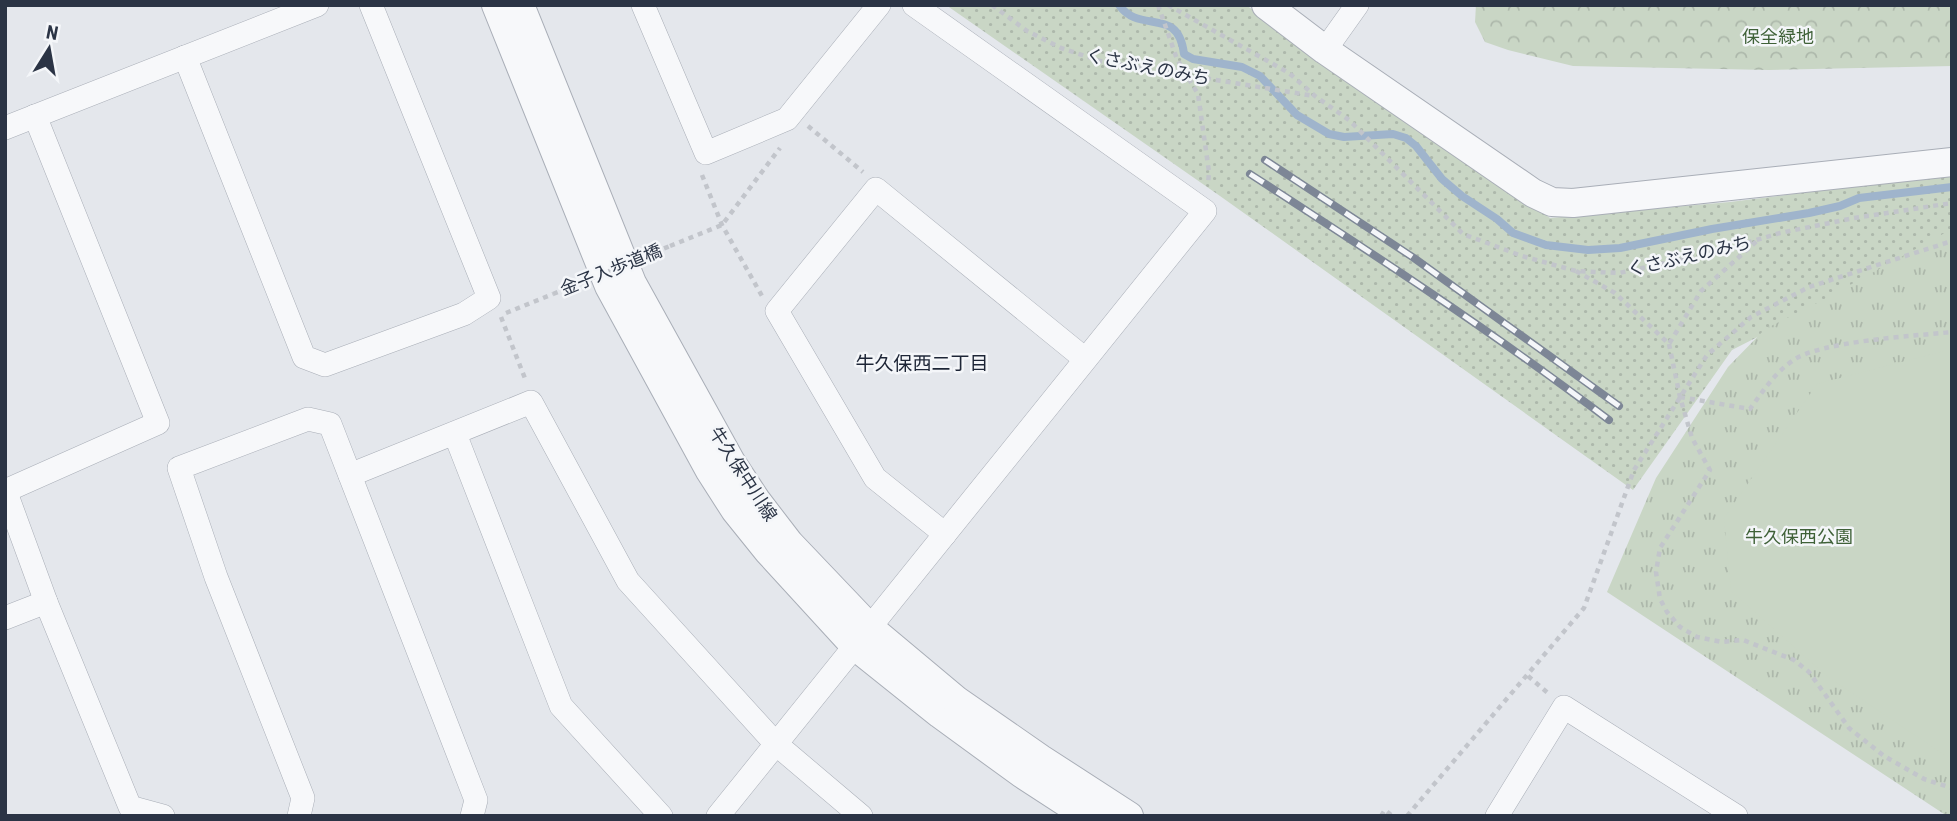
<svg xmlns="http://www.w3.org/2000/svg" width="1957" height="821" font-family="'Roboto Condensed','Noto Sans JP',sans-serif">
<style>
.grass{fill:url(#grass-dots)}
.forest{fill:url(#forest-crowns)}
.park{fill:url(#park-tufts)}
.pitch{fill:#c9d6c5}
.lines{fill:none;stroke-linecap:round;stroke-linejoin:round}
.stream{stroke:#9fb4cc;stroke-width:8}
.minor-casing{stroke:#a9aeb7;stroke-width:24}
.tertiary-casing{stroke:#a9aeb7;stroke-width:30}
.path{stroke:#c2c5cb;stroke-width:4.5;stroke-dasharray:5 5;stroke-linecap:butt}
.minor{stroke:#f7f8fa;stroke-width:23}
.tertiary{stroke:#f7f8fa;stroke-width:28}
.rail-casing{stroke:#7d8696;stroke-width:8}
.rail{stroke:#f4f6f9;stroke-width:5;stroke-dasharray:16;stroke-linecap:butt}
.path-bridge{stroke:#c2c5cb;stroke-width:4.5;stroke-dasharray:5 5;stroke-linecap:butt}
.labels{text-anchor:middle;stroke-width:5;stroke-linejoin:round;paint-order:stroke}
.park-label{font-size:18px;fill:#3f6138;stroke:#f4f6f9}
.street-label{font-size:18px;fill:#2b3445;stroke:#f4f6f9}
.neighbourhood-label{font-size:19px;fill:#1d2536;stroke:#f4f6f9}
</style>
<defs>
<pattern id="grass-dots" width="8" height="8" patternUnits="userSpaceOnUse" patternTransform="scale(1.75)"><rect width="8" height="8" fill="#c9d6c5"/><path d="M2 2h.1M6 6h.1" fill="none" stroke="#adb8ab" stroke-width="1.8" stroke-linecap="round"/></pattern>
<pattern id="forest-crowns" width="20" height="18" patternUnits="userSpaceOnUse" patternTransform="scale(1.75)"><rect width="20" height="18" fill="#c9d6c5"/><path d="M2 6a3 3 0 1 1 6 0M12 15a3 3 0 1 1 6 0" fill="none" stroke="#adb8ab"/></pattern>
<pattern id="park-tufts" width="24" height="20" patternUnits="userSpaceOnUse" patternTransform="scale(1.75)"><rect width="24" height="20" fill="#c9d6c5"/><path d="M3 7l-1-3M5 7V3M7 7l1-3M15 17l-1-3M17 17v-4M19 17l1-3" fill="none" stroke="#adb8ab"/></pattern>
</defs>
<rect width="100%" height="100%" fill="#e4e7ec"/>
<path class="grass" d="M 946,5 L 1246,5 L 1550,218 L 1730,202 L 1952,174 L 1952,251 L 1883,273 L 1732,350 L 1633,490 L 1220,196 Z"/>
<path class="forest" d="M 1476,5 L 1952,5 L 1952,66 L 1769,70 L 1573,66 L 1508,50 L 1485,42 L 1475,22 Z"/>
<path class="park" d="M 1952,229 L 1952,816 L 1947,816 L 1607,592 L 1656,478 L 1728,367 L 1765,329 L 1819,302 Z"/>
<path class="pitch" d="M 1944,351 L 1952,355 L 1952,760 L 1828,677 L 1731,591 L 1724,518 L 1817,384 Z"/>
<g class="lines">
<path class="stream" d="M 1119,5 C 1140,35 1178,5 1184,54 L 1193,59 L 1242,67 L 1260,76 L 1297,115 L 1329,134 L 1344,137 L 1393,134 L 1406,138 L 1416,146 L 1442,179 L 1462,196 L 1497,219 L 1513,233 L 1546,245 L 1588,250 L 1620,248 L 1712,229 L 1809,213 L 1840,206 L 1859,198 L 1952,187"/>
<g class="minor-casing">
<g id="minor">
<path d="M 643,5 L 706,153 L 787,119 L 879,5"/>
<path d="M 1325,50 L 1357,5"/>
<path d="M 185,57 L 304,357 L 325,365 L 464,314 L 489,298 L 371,5"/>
<path d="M 5,128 L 317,5"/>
<path d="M 455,434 L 561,706 L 661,816"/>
<path d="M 350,475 L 531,402 L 628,581 L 776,744 L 861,816"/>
<path d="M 5,490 L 46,602 L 130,807 L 163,816"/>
<path d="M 5,491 L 158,423 L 35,116"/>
<path d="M 945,534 L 875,478 L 777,311 L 876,189 L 1085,359"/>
<path d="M 5,618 L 46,602"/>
<path d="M 299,816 L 303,798 L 216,577 L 179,468 L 308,419 L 330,424 L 476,800 L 472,816"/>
<path d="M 718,816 L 1205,211 L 914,5"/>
<path d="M 1497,816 L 1564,707 L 1736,816"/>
</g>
</g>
<g class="tertiary-casing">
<g id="tertiary">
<path d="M 496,5 L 609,286 L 710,471 L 735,510 L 768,551 L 855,646 L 940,714 L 1021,773 L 1087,816"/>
<path d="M 520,5 L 632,283 L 731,462 L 756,500 L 789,543 L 870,628 L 956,700 L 1041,759 L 1129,816"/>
<path d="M 1266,5 L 1325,50 L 1533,193 L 1552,202 L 1573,203 L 1952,162"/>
</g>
</g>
<g class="path">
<path d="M 992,5 L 1027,31 L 1061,48 L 1100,61 L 1314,96"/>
<path d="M 1158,5 L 1177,59 L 1198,94 L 1209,172 L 1208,184"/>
<path d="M 1168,5 L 1289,73 L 1315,96 L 1349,120 L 1463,234 L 1522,256 L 1576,271 L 1619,273 L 1712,253 L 1780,233 L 1854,218 L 1952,203"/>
<path d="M 808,126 L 863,172"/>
<path d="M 702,175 L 722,225 L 762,296"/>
<path d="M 670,246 L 722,225 L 780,148"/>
<path d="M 1576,271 L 1615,293 L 1669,344 L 1701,291 L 1758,240"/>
<path d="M 506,313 L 553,294"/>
<path d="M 501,317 L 526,381"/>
<path d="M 1669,344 L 1680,397 L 1692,438 L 1710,470 L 1660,548 L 1656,572 L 1660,599 L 1667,612 L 1680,627 L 1697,637 L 1722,642 L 1743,640 L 1794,660 L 1809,672 L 1849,728 L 1884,756 L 1924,779 L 1952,788"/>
<path d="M 1680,397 L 1750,409 C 1763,391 1774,374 1792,361 C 1819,341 1915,336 1952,332"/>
<path d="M 1528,676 L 1549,694"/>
<path d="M 1381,816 L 1385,810 L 1392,816"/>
<path d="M 1407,816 L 1584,608 L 1634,470 L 1707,355 L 1751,317 L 1809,287 L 1952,241"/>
</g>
<use href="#minor" class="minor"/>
<use href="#tertiary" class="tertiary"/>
<g class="rail-casing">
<g id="rail">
<path d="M 1265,160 L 1414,258 L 1619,406"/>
<path d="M 1250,174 C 1372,253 1493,332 1609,420"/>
</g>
</g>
<use href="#rail" class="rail"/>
<path class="path-bridge" d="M 553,294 L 670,246"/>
</g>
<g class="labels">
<g class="park-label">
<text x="1778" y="43">保全緑地</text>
<text x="1799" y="543">牛久保西公園</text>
</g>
<g class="street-label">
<text transform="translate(1148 67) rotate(11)" y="6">くさぶえのみち</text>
<text transform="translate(1689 256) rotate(-13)" y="6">くさぶえのみち</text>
<text transform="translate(611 270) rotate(-22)" y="6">金子入歩道橋</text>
<text transform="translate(743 474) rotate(57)" y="6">牛久保中川線</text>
</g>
<g class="neighbourhood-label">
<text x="922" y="370">牛久保西二丁目</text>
</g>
</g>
<rect width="1957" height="821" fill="none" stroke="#2b3445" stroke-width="14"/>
<g transform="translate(49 49) rotate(11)" stroke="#f4f6f9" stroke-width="5" paint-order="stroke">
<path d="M0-5L12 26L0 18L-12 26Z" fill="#2b3445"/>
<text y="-10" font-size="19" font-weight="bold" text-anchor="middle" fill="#2b3445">N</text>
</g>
</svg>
